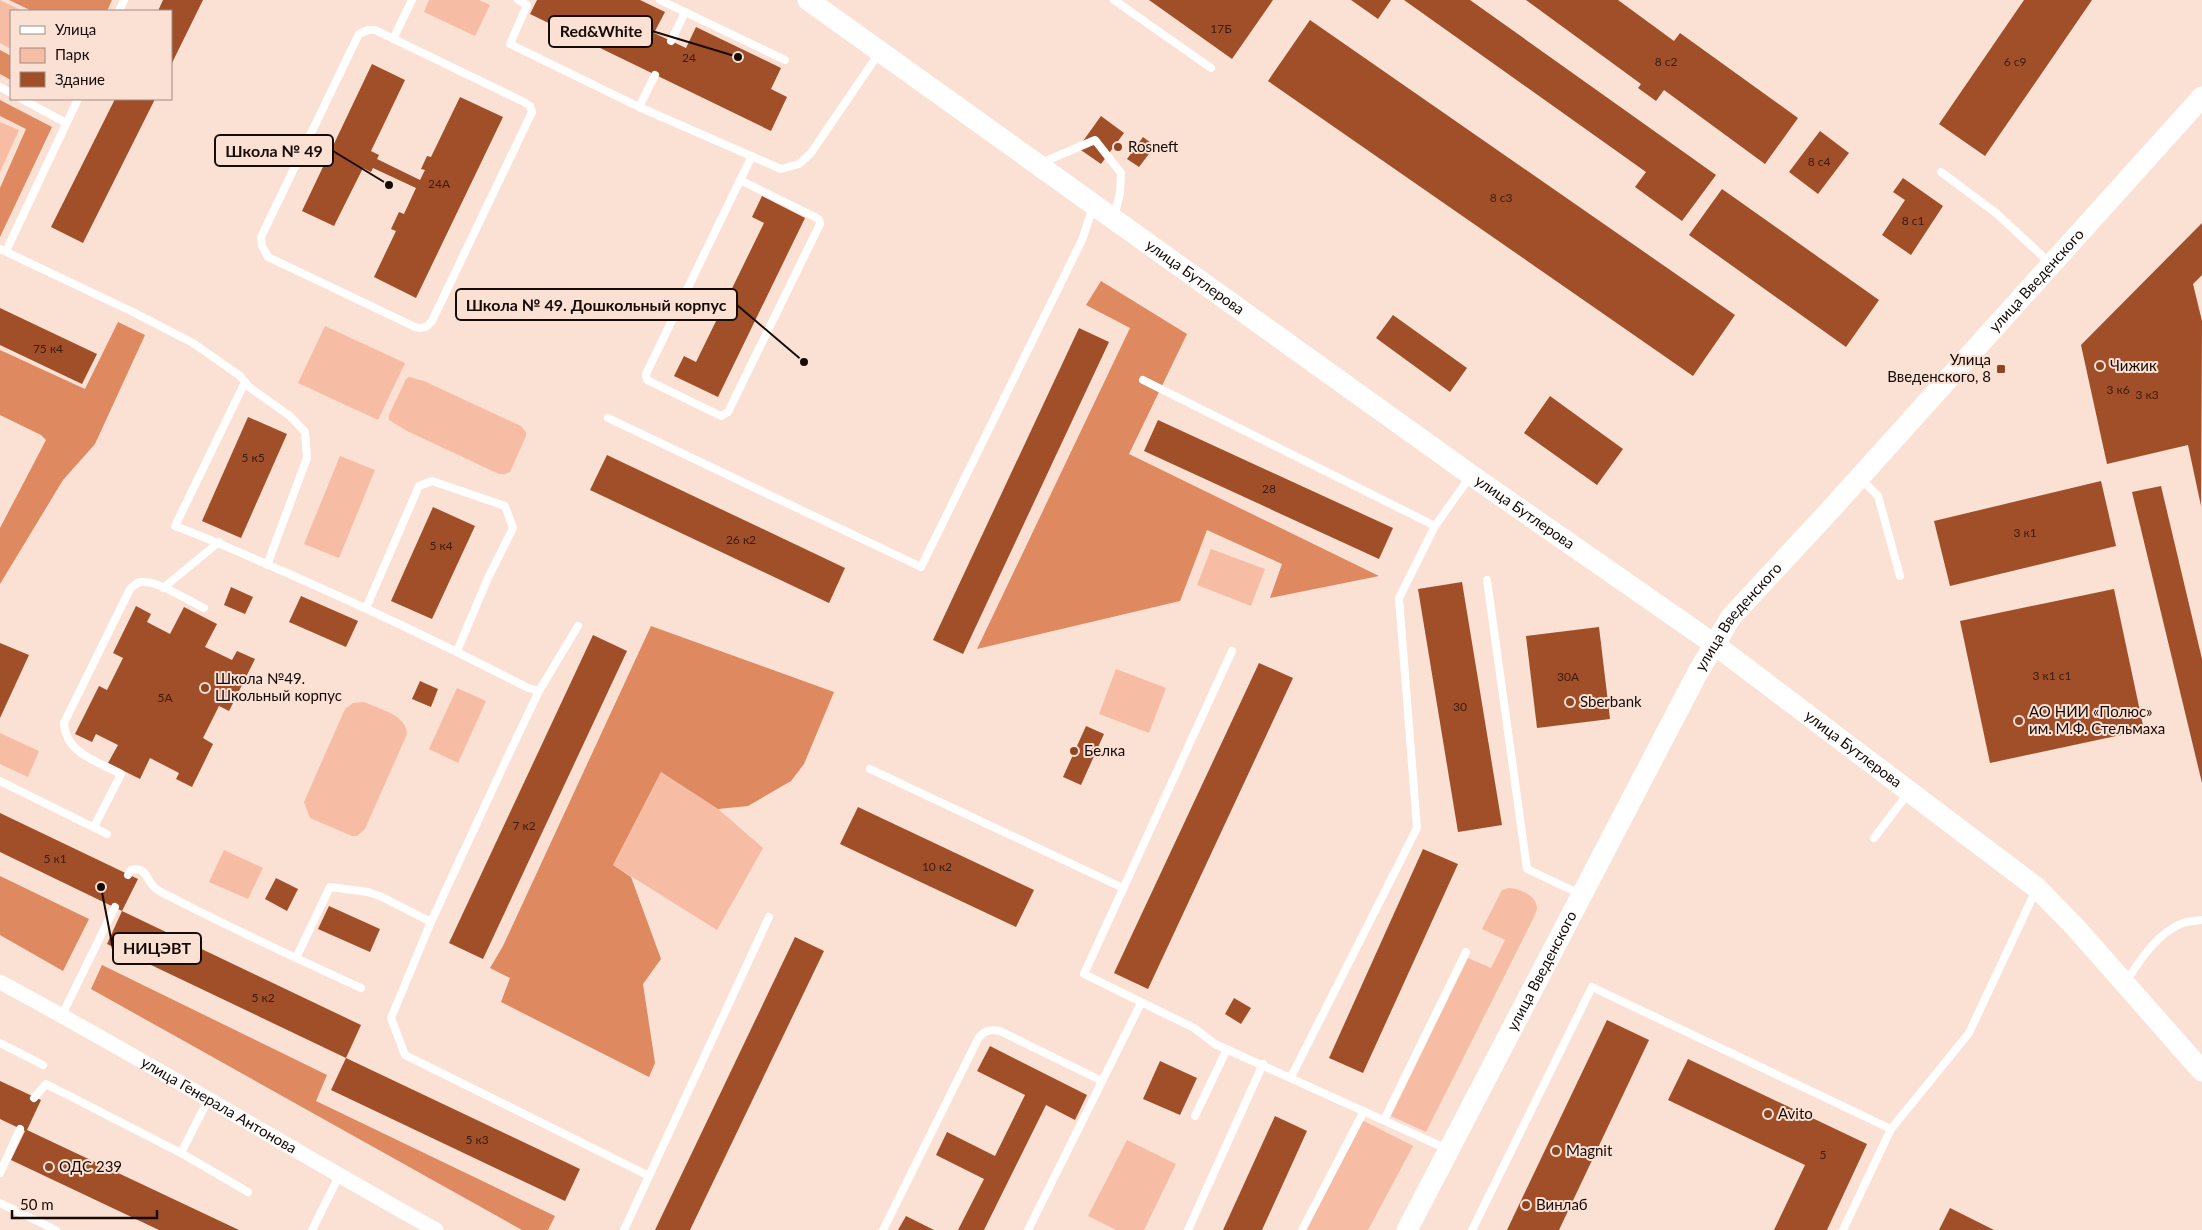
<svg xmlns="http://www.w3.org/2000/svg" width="2202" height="1230" font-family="Lato,sans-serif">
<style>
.green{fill:#f7bda4}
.forest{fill:#df8961}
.building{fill:#a04f28}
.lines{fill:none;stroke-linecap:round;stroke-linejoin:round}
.lane{stroke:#fff;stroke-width:8}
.street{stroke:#fff;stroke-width:15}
.secondary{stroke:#fff;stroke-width:21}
.poi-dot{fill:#8d4522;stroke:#fbe0d4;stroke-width:2}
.labels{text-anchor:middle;stroke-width:4;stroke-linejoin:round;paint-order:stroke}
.number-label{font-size:12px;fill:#381c0f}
.poi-label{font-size:15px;fill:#160b07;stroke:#fbe0d4;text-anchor:start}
.street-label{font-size:15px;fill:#160b07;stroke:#fbe0d4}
.leader{fill:none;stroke:#160b07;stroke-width:2}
.callout-dot{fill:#160b07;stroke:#fbe0d4;stroke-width:2}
.callout{fill:#fbe0d4;stroke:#160b07;stroke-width:2}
.callout-label{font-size:16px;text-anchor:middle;font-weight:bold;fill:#160b07}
</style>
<rect width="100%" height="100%" fill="#fbe0d4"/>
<g class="green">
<path d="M 0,0 L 23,11 L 11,11 L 11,49 L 0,43 Z"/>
<path d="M 429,0 L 479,0 L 490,5 L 475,36 L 424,12 Z"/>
<path d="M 0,122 L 19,130 L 0,172 Z"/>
<path d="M 325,326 L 405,363 L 378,420 L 298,383 Z"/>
<path d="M 409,377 L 424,381 L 521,426 L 526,432 L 526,436 L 510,472 L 505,474 L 499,474 L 407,431 L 389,420 L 389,415 L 406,379 Z"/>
<path d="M 340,456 L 375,470 L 339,558 L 304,544 Z"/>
<path d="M 1211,549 L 1265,569 L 1251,606 L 1197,585 Z"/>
<path d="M 1116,669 L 1166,688 L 1149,733 L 1099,714 Z"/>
<path d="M 457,688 L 486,701 L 458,763 L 429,749 Z"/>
<path d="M 364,702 C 379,709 407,715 407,734 L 365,829 L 357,836 L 352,836 L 310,818 L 304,802 L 345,709 L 353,703 Z"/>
<path d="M 0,733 L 39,751 L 28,777 L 0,764 Z"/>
<path d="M 661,772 L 718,809 L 763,848 L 717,930 L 613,865 Z"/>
<path d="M 224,850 L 263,868 L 248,899 L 209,882 Z"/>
<path d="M 1509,888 C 1520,889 1536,895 1537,908 C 1537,911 1534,916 1533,919 L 1426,1132 L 1391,1116 L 1468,958 L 1491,968 L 1505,940 L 1482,929 L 1502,890 Z"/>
<path d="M 1362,1120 L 1413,1146 L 1368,1230 L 1304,1230 Z"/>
<path d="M 1127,1140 L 1176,1164 L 1144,1230 L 1116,1230 L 1088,1216 Z"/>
</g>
<g class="forest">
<path d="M 9,0 L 112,0 L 107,11 L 32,11 Z"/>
<path d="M 0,50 L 11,56 L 11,80 L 0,74 Z"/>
<path d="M 0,100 L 52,127 L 0,237 L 0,188 L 26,129 L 0,116 Z"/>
<path d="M 1101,281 L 1187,334 L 1129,454 L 1379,576 L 1270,598 L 1282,564 L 1207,530 L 1180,601 L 977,649 L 1130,328 L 1086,305 Z"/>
<path d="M 118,322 L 145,335 L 95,444 L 63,480 L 0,584 L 0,528 L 46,440 L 41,435 L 0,415 L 0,350 L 85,389 Z"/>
<path d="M 651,626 L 834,692 L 804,764 L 791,781 L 748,806 L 718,809 L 661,772 L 613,865 L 631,877 L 661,959 L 643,984 L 655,1063 L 649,1077 L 501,1002 L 510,978 L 490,968 L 503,946 Z"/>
<path d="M 0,876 L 89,919 L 63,971 L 0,935 Z"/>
<path d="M 102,965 L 327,1075 L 316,1101 L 555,1216 L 548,1230 L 522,1230 L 91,989 Z"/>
</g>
<g class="building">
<path d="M 163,0 L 203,0 L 171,65 L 171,11 L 158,11 Z"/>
<path d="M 537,0 L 640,0 L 665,12 L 654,33 L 671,41 L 686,48 L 696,27 L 781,68 L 771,89 L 787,97 L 771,131 L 530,14 Z"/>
<path d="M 1149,0 L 1273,0 L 1232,59 Z"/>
<path d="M 1351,0 L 1391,0 L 1378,19 Z"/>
<path d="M 1404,0 L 1470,0 L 1716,175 L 1682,221 L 1635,187 L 1646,172 Z"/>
<path d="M 1526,0 L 1618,0 L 1674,41 L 1680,33 L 1798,118 L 1765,164 L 1664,90 L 1656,101 L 1638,88 L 1641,84 Z"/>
<path d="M 2024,0 L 2092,0 L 1985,156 L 1939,124 Z"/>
<path d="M 1310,20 L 1735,315 L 1693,376 L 1268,81 Z"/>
<path d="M 372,64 L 405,80 L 371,151 L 379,155 L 377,159 L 420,180 L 425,170 L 421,169 L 427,156 L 431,157 L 460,97 L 503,117 L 416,298 L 374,277 L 396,231 L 391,229 L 399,212 L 404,214 L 416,188 L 373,168 L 371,172 L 363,168 L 334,226 L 302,211 Z"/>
<path d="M 115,99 L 155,99 L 83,243 L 51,227 Z"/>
<path d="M 1101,116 L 1124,133 L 1101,164 L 1078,148 Z"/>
<path d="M 1820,131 L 1849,153 L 1818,194 L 1789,172 Z"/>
<path d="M 1143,137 L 1155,146 L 1139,167 L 1127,159 Z"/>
<path d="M 1903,178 L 1943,206 L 1911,255 L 1882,235 L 1905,200 L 1893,192 Z"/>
<path d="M 1722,189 L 1879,300 L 1846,347 L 1689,235 Z"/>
<path d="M 762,196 L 805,218 L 718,397 L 674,376 L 684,356 L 696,362 L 764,223 L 752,217 Z"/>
<path d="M 2202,223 L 2202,275 L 2193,284 L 2202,321 L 2201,506 L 2188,445 L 2107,464 L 2081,345 Z"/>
<path d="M 0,308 L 97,354 L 82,384 L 0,345 Z"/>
<path d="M 1393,315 L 1467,368 L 1450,392 L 1376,338 Z"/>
<path d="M 1079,328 L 1109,342 L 963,654 L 933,640 Z"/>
<path d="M 1550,396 L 1623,449 L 1597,485 L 1524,433 Z"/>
<path d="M 248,417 L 287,434 L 241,538 L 202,521 Z"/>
<path d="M 1158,420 L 1393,528 L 1379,559 L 1144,451 Z"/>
<path d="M 607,455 L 845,568 L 829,603 L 590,490 Z"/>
<path d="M 2101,481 L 2116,546 L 1950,586 L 1934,521 Z"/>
<path d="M 2161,486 L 2202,659 L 2202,783 L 2132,492 Z"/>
<path d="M 433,507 L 475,526 L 432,619 L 391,601 Z"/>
<path d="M 1462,582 L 1502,825 L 1458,832 L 1418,589 Z"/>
<path d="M 231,587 L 253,597 L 245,614 L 224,605 Z"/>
<path d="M 2114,589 L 2144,730 L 1990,763 L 1960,621 Z"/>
<path d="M 301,596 L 358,621 L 346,647 L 289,622 Z"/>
<path d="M 136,606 L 151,614 L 147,622 L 170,634 L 184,607 L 217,624 L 205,647 L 232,660 L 237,651 L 255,659 L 229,711 L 219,706 L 203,738 L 213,744 L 192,787 L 176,779 L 179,773 L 150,758 L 140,779 L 108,763 L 118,745 L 96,734 L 92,742 L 75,734 L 99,686 L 107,690 L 123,658 L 113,653 Z"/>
<path d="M 1599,627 L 1610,719 L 1537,728 L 1526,636 Z"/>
<path d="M 593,635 L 627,651 L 483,959 L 449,943 Z"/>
<path d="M 0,643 L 29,655 L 0,718 Z"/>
<path d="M 1259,663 L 1293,678 L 1148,989 L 1114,973 Z"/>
<path d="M 420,681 L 438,689 L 431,707 L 412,699 Z"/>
<path d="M 1086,726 L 1104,734 L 1081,785 L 1063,777 Z"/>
<path d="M 858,807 L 1034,890 L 1016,927 L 840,844 Z"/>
<path d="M 0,813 L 138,879 L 122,911 L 0,852 Z"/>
<path d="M 1423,849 L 1458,864 L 1363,1073 L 1329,1058 Z"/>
<path d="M 276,878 L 298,889 L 287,911 L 265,899 Z"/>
<path d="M 329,906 L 380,929 L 370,952 L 318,929 Z"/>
<path d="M 122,911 L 361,1025 L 346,1058 L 107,944 Z"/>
<path d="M 795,937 L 824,951 L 690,1230 L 655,1230 Z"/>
<path d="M 1234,998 L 1251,1008 L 1241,1024 L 1225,1014 Z"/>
<path d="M 1607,1020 L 1649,1040 L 1559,1230 L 1507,1230 Z"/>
<path d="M 990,1046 L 1087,1095 L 1075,1120 L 1046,1105 L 984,1230 L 958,1230 L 984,1179 L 936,1155 L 947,1132 L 995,1156 L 1025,1095 L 977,1071 Z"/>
<path d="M 346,1058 L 580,1169 L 565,1201 L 331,1090 Z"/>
<path d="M 1688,1059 L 1867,1144 L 1827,1230 L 1774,1230 L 1805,1165 L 1668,1100 Z"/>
<path d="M 1160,1061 L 1197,1078 L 1180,1115 L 1143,1099 Z"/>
<path d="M 0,1081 L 41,1100 L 27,1130 L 239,1230 L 159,1230 L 11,1160 L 25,1131 L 0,1119 Z"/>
<path d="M 1275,1116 L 1307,1131 L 1262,1230 L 1223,1230 Z"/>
<path d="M 1950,1208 L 1994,1230 L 1939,1230 Z"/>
<path d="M 906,1216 L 934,1230 L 898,1230 Z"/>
</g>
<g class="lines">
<g class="lane">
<path d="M 518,0 L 527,5 L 510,44 L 639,107 L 781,169 L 799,164 L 811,153 L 879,53"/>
<path d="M 660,0 L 685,12 L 671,41"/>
<path d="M 1114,0 L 1211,68"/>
<path d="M 119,11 L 124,0"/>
<path d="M 685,12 L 785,60"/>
<path d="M 368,30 L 375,30 L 524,102 L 530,106 L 532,112 L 432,321 C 427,328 422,329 415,327 L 268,257 L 262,246 L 261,237 L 355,42 L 359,34 Z"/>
<path d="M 393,39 L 412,0"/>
<path d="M 0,87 L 11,93"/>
<path d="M 22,99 L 66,123"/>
<path d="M 639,107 L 655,75"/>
<path d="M 1041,163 L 1095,140 L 1121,173 L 1120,193 L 1114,217"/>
<path d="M 1941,172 L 1996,213 L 2051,264"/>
<path d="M 740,180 L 819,219 L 820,224 L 728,412 L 721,416 L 647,380 L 646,374 L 746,168 L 752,156"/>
<path d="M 0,249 L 133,312 L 193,343 L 240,376 L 249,387 L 290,416 L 305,432 L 307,458 L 267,565"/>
<path d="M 6,251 L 78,99"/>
<path d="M 1143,380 L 1435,526"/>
<path d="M 245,382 L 175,526 C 213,540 250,557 287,573 C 369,609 449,647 528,688 L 539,691"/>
<path d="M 608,418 L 921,567 L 1082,240 L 1093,207"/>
<path d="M 1861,479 L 1878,496 L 1900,576"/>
<path d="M 1487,580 L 1527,869 L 1580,894"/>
<path d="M 163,588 L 219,542"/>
<path d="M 366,608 L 419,486 L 432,481 L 505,506 L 513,528 L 488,578 L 457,651"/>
<path d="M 578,626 L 539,691 L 507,758 L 431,922 L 391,1018 L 405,1055 L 649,1176"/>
<path d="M 1232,651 L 1084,974 L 1194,1028 L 1215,1044 L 1447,1149"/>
<path d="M 870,769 L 1123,888"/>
<path d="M 0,781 L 107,834"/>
<path d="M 94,827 L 121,774 C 97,761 66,754 64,723 L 130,589 C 134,585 138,581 144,582 C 161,582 188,601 204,608"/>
<path d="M 1874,838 L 1909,792"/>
<path d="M 128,875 L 131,870 C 147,866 146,880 155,888 C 159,891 164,894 169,896 C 232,929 296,958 361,988"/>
<path d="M 296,958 L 330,887 L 368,892 L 382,897 L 431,922"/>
<path d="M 2126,982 C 2139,961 2158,932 2183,923 C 2189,921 2196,921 2202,920"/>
<path d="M 62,1015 L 115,907"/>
<path d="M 0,1043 L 43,1065"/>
<path d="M 1291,1077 L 1417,828 L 1399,598 L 1435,526 L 1470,477"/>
<path d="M 34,1098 L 46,1084 L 181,1153 L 209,1098"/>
<path d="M 1195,1116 L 1227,1049"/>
<path d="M 1384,1120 L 1466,952"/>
<path d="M 181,1153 L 248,1192"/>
<path d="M 0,1173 L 20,1129"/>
<path d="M 0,1203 L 56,1230"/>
<path d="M 312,1230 L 339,1176"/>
<path d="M 624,1230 L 769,917"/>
<path d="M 883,1230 L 979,1037 C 986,1030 991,1029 1000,1031 L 1102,1081"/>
<path d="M 1028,1230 L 1141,1003"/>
<path d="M 1188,1230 L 1263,1064"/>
<path d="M 1302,1230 L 1364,1111"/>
<path d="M 1472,1230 L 1592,987 L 1891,1129"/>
<path d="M 1843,1230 L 1891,1129 L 1969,1033 L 2036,890"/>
</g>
<path class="street" id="s1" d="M 0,982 C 148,1061 290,1149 436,1230"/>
<g class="secondary">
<path id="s2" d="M 808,0 L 1471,475 L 1714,644 L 2037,888 L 2076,928 L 2202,1071"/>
<path id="s3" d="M 1407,1230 L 1698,672 L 1731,617 L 1833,507 L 2202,97"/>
</g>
</g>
<g class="poi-dot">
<circle cx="1118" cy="147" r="5"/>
<circle cx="2100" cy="366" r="5"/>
<rect x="1996" y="364" width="10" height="10" rx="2.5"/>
<circle cx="205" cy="688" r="5"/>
<circle cx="1570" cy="702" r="5"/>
<circle cx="2019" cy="721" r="5"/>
<circle cx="1074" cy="751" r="5"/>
<circle cx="1768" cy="1114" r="5"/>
<circle cx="1556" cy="1151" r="5"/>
<circle cx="49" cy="1167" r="5"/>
<circle cx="1526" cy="1205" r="5"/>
</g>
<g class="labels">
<g class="number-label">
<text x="1221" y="33">17Б</text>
<text x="689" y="62">24</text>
<text x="1666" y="66">8 с2</text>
<text x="2015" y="66">6 с9</text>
<text x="1819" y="166">8 с4</text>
<text x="439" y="188">24А</text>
<text x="1501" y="202">8 с3</text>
<text x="1913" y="225">8 с1</text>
<text x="48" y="353">75 к4</text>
<text x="2118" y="394">3 к6</text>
<text x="2147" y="399">3 к3</text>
<text x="253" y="462">5 к5</text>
<text x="1269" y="493">28</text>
<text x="2025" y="537">3 к1</text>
<text x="741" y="544">26 к2</text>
<text x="441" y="550">5 к4</text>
<text x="2052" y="680">3 к1 с1</text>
<text x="1568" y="681">30А</text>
<text x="165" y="702">5А</text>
<text x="1460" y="711">30</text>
<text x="524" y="830">7 к2</text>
<text x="55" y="863">5 к1</text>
<text x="937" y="871">10 к2</text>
<text x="263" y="1002">5 к2</text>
<text x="477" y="1144">5 к3</text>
<text x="1823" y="1159">5</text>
</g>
<g class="poi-label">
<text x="1128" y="152">Rosneft</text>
<text x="1991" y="365" text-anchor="end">Улица<tspan x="1991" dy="17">Введенского, 8</tspan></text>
<text x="2110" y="371">Чижик</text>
<text x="215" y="684">Школа №49.<tspan x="215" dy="17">Школьный корпус</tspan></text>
<text x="1580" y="707">Sberbank</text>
<text x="2029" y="717">АО НИИ «Полюс»<tspan x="2029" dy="17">им. М.Ф. Стельмаха</tspan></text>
<text x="1084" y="756">Белка</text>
<text x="1778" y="1119">Avito</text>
<text x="1566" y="1156">Magnit</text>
<text x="59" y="1172">ОДС 239</text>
<text x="1536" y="1210">Винлаб</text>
</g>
<g class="street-label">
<text dy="5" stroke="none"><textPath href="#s2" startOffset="476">улица Бутлерова</textPath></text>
<text dy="5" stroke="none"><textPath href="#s3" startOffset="1148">улица Введенского</textPath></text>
<text dy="5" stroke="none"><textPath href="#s2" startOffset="881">улица Бутлерова</textPath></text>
<text dy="5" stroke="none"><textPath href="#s3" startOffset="698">улица Введенского</textPath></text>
<text dy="5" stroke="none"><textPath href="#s2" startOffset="1286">улица Бутлерова</textPath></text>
<text dy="5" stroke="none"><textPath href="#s3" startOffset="292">улица Введенского</textPath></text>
<text dy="5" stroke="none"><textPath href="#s1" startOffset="251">улица Генерала Антонова</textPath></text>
</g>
</g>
<path class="leader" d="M738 57L652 31M389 185L333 151M804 362L737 305M101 887L113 949"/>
<g class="callout-dot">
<circle cx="738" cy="57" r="5"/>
<circle cx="389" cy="185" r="5"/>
<circle cx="804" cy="362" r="5"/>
<circle cx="101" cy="887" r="5"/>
</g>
<g class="callout">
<rect x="549" y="16" width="103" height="31" rx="5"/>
<rect x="215" y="135" width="118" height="31" rx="5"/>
<rect x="456" y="289" width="281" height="31" rx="5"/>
<rect x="113" y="933" width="88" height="31" rx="5"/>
</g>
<g class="callout-label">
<text x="601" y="37">Red&amp;White</text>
<text x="274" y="157">Школа № 49</text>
<text x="596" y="311">Школа № 49. Дошкольный корпус</text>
<text x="157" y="954">НИЦЭВТ</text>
</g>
<rect x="10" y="10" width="162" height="90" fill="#fbe0d4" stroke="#9f8b82"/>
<rect x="20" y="26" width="25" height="8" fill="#ffffff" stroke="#9f8b82"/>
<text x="55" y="35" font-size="15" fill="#160b07">Улица</text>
<rect x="20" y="48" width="25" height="15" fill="#f7bda4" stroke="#9f8b82"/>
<text x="55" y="60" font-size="15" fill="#160b07">Парк</text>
<rect x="20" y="72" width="25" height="15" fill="#a04f28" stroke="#9f8b82"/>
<text x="55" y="85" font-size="15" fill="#160b07">Здание</text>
<path d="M12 1210v8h145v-8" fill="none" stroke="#160b07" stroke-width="2.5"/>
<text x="20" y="1210" font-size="15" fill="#160b07" stroke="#fbe0d4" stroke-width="4" paint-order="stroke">50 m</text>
</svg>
